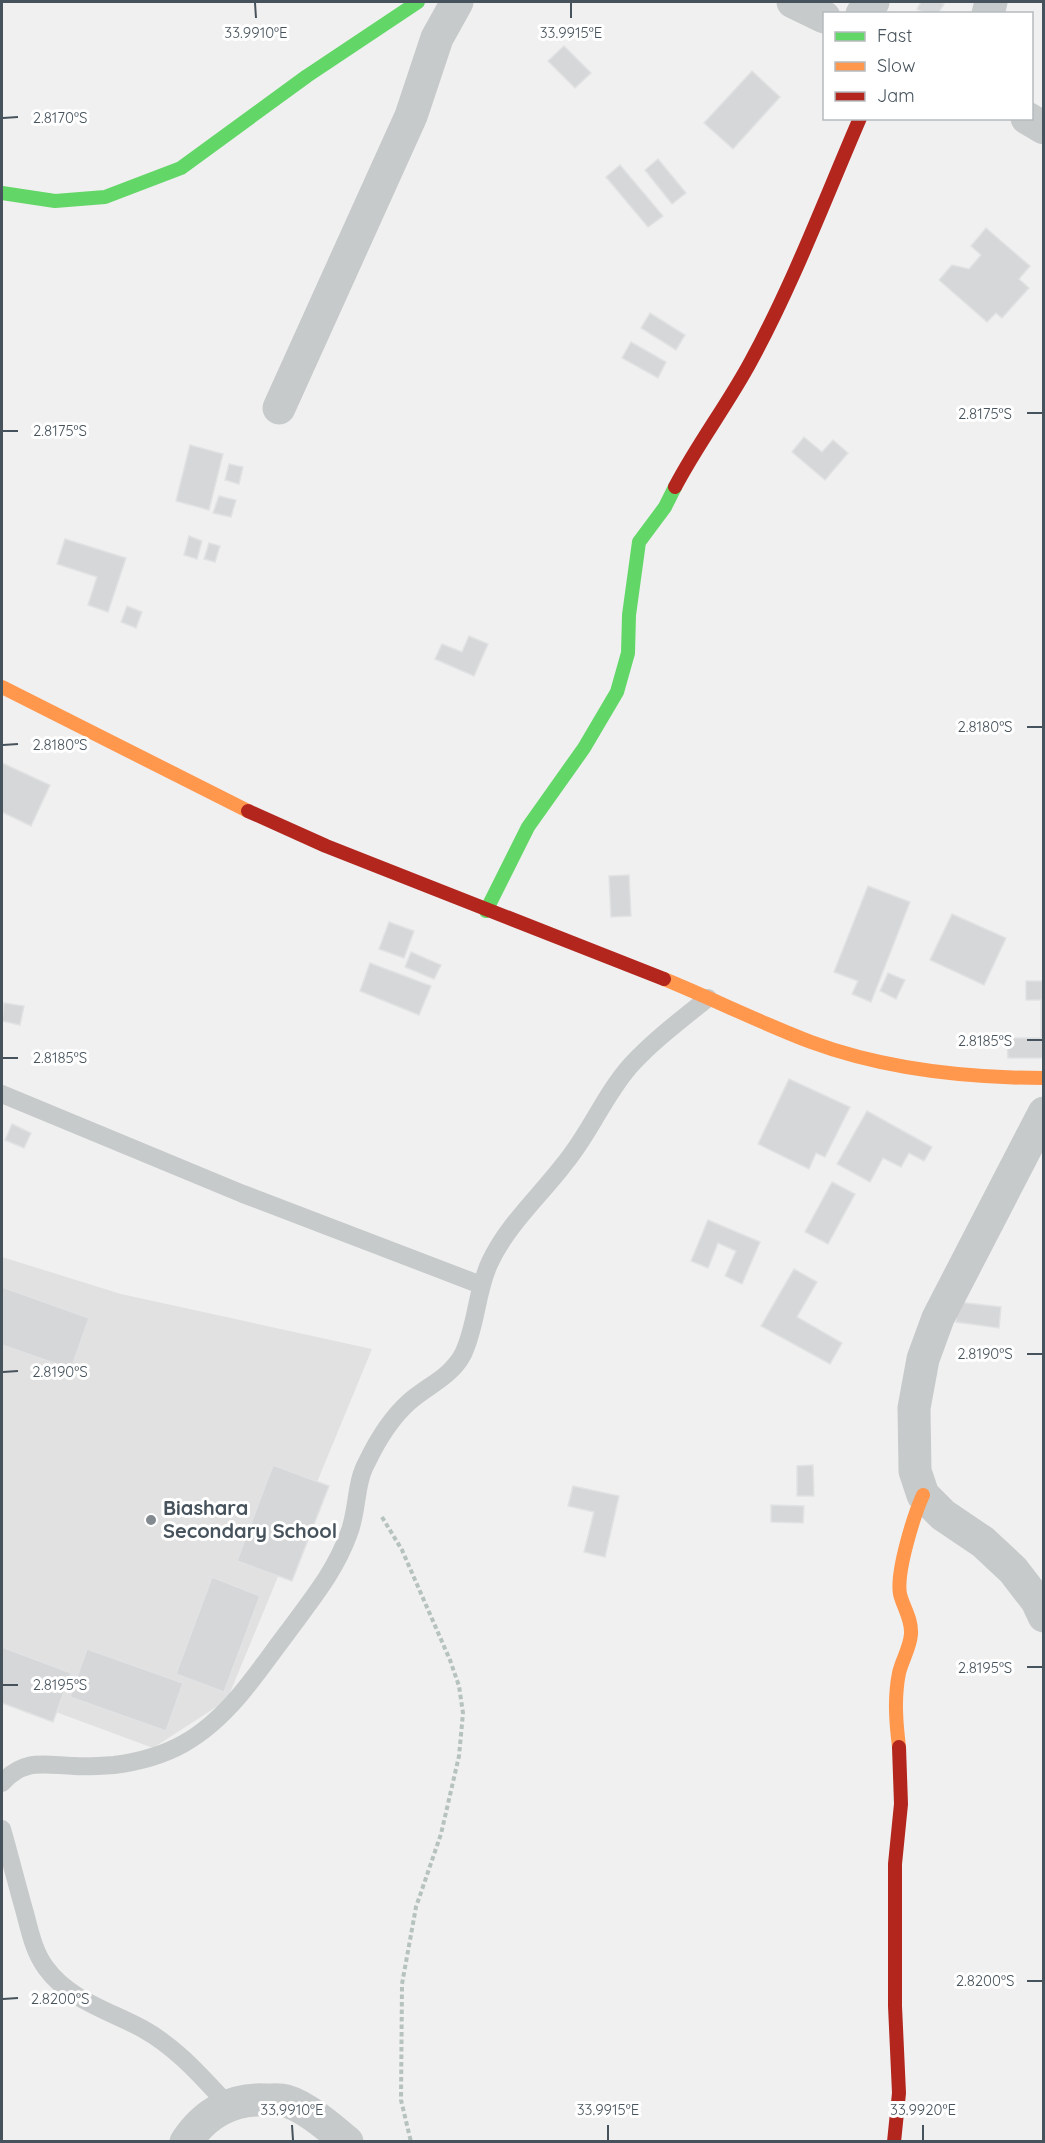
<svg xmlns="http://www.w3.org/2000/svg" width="1045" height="2143" font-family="Quicksand,sans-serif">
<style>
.education{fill:#e2e1e2}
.building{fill:#d6d7d8;stroke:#e1e2e3;stroke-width:1.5}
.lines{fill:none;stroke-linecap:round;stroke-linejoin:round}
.path{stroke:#b6c2be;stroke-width:4;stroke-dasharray:4.5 3;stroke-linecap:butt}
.lane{stroke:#c7cacb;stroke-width:18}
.street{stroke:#c7cacb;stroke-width:33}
.fast{stroke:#63d668;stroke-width:14}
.slow{stroke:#ff974d;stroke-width:14}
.jam{stroke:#b3261e;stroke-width:14}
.ticks{fill:none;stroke:#47535c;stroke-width:2}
.poi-dot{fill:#828a90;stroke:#fff;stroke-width:2}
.labels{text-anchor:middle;stroke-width:6;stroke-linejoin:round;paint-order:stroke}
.poi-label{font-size:20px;font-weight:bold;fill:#47535c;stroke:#fff;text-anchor:start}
.ticks-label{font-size:15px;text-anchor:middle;fill:#47535c;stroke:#fff;stroke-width:6;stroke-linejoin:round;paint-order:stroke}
</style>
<rect width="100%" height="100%" fill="#f0f0f0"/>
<path class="education" d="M 2,1257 L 121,1294 L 372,1349 L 227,1700 L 153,1748 L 2,1692 Z"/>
<g class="building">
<path d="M 921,2 L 940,2 L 944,4 L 938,14 L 925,14 L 917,9 Z"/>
<path d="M 564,46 L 591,73 L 575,88 L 548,61 Z"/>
<path d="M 752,71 L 780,97 L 733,149 L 704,123 Z"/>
<path d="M 658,159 L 686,193 L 672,204 L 645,170 Z"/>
<path d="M 620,165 L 663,216 L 648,227 L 606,177 Z"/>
<path d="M 986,228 L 1030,266 L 1019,279 L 1029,288 L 1002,318 L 996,313 L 987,322 L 939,280 L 952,265 L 969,269 L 981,255 L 971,246 Z"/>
<path d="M 650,313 L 685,335 L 676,350 L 641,328 Z"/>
<path d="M 631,342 L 666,362 L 658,378 L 622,358 Z"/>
<path d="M 804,437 L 822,452 L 833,440 L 848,453 L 825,480 L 792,452 Z"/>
<path d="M 190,445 L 223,454 L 209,510 L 176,501 Z"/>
<path d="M 229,464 L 243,467 L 239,484 L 225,480 Z"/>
<path d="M 219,496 L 236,500 L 231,517 L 213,513 Z"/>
<path d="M 189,536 L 202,541 L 197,559 L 184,555 Z"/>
<path d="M 65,539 L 126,558 L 108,612 L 88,605 L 97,577 L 57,564 Z"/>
<path d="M 209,543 L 220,546 L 215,562 L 204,559 Z"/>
<path d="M 127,606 L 142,612 L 136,628 L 121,622 Z"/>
<path d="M 469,636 L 488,644 L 474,676 L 435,659 L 442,644 L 462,652 Z"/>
<path d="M 2,763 L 50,785 L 31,826 L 2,812 L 2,814 Z"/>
<path d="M 629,875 L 631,916 L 611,917 L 609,876 Z"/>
<path d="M 868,886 L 910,902 L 871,1002 L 852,994 L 858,981 L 834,972 Z"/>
<path d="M 952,914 L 1006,938 L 984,985 L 930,960 Z"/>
<path d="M 389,922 L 414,931 L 404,958 L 379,949 Z"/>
<path d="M 411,952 L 441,965 L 434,979 L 405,967 Z"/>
<path d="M 370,963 L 431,986 L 419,1015 L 360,991 Z"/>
<path d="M 888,973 L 905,980 L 896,999 L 880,991 Z"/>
<path d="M 1026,981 L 1044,981 L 1044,1058 L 1008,1058 L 1007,1038 L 1041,1038 L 1041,1000 L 1026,1000 Z"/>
<path d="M 4,1003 L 24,1006 L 20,1025 L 2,1021 Z"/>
<path d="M 789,1079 L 850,1107 L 825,1157 L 816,1153 L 809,1169 L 758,1144 Z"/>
<path d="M 867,1111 L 932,1147 L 924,1161 L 909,1153 L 901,1167 L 883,1158 L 870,1182 L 837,1164 Z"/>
<path d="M 12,1124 L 31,1133 L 24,1148 L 5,1140 Z"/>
<path d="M 832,1182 L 855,1194 L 828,1244 L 805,1232 Z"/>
<path d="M 708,1220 L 760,1242 L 742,1284 L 725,1276 L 736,1251 L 718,1243 L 708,1268 L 691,1261 Z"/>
<path d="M 794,1269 L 817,1282 L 797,1317 L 842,1343 L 830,1364 L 761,1326 Z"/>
<path d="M 2,1287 L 89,1318 L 71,1369 L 2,1345 Z"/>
<path d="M 958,1302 L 1001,1307 L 999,1328 L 956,1322 Z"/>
<path d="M 273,1465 L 329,1486 L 292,1581 L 237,1561 Z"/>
<path d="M 813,1465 L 814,1496 L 797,1496 L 797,1466 Z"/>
<path d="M 573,1486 L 619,1496 L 605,1557 L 584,1552 L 594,1512 L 568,1506 Z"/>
<path d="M 771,1505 L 804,1506 L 803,1523 L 771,1522 Z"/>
<path d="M 212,1577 L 260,1596 L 224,1692 L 176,1674 Z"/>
<path d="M 2,1647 L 71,1673 L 53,1722 L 2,1703 Z"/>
<path d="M 87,1649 L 183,1683 L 166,1731 L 70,1697 Z"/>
</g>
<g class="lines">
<path class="path" d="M 382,1517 L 402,1550 L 450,1660 L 459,1686 L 463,1713 L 459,1756 L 441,1834 L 416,1907 L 402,1984 L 401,2100 L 411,2142"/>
<g class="lane">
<path d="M 2,1094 L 243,1194 L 481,1285"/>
<path d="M 2,1783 C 24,1758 44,1765 74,1766 C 87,1767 101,1766 114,1765 C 169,1758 203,1738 239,1696 C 256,1676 271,1654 287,1633 C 311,1600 335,1572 349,1533 C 358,1510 355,1483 367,1462 C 378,1439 390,1419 409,1402 C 427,1386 451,1377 463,1354 C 477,1325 476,1291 490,1262 C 508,1224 540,1196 565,1163 C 590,1133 605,1094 631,1065 C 654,1040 682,1019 708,998"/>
<path d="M 2,1829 C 10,1857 17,1885 25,1913 C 30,1932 34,1952 46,1968 C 69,2000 110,2011 143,2029 C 176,2047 202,2077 228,2105"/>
</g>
<g class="street">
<path d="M 793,2 L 824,17"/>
<path d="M 862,14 L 873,2"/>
<path d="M 988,14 L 991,2"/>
<path d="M 1027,118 L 1044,128"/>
<path d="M 279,408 L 411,116 L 437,38 L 457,2"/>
<path d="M 1044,1113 L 938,1318 L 923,1359 L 914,1408 L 915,1471 L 923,1495 L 943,1515 L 983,1542 L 1013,1570 L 1037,1601 L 1044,1616"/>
<path d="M 186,2142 C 205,2113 232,2098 267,2100 C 273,2100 280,2099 286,2101 C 305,2106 332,2129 347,2142"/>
</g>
<g class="fast">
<path d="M 2,193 L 55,201 L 105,197 L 181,168 L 307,76 L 418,2"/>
<path d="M 486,911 L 528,827 L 584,748 L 617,692 L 628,653 L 629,615 L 639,542 L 665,507 L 675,487"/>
</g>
<g class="slow">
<path d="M 2,687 L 248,811"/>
<path d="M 664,979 C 713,999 761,1023 811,1042 C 884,1069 966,1078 1044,1078"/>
<path d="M 899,1747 C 896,1722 894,1698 899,1673 C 902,1660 910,1648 911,1634 C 912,1619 903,1607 900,1594 C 896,1572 914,1515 923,1495"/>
</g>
<g class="jam">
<path d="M 675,487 C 698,443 728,404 751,361 C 793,284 825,199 860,118"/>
<path d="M 248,811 L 326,846 L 664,979"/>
<path d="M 894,2142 L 899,2093 L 895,2006 L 895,1864 L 901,1804 L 899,1747"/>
</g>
</g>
<path class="ticks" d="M 255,3 L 256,18M 571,3 L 571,18M 3,118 L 18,117M 1027,413 L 1042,413M 3,431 L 18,431M 1027,727 L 1042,727M 3,745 L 18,744M 1027,1040 L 1042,1040M 3,1058 L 18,1058M 1027,1354 L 1042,1354M 3,1372 L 18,1371M 1027,1667 L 1042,1667M 3,1685 L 18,1685M 1027,1981 L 1042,1981M 3,1999 L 18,1998M 292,2125 L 293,2140M 608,2125 L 608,2140M 923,2125 L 923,2140"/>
<circle class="poi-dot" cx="151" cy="1520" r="6"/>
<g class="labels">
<g class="poi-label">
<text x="163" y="1515">Biashara<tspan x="163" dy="23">Secondary School</tspan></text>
</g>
</g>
<g class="ticks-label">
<text x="256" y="38">33.9910°E</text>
<text x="571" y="38">33.9915°E</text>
<text x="60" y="123">2.8170°S</text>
<text x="985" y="419">2.8175°S</text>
<text x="60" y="436">2.8175°S</text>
<text x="985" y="732">2.8180°S</text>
<text x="60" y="750">2.8180°S</text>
<text x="985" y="1046">2.8185°S</text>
<text x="60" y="1063">2.8185°S</text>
<text x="985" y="1359">2.8190°S</text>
<text x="60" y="1377">2.8190°S</text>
<text x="985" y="1673">2.8195°S</text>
<text x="60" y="1690">2.8195°S</text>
<text x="985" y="1986">2.8200°S</text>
<text x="60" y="2004">2.8200°S</text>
<text x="292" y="2115">33.9910°E</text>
<text x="608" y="2115">33.9915°E</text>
<text x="923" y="2115">33.9920°E</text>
</g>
<rect width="1045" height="2143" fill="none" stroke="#47535c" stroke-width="6"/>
<rect x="823" y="12" width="210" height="108" fill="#ffffff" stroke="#b5babe" stroke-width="1.5"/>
<rect x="835" y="32" width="30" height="9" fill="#63d668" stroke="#b5babe" stroke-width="1.5"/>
<text x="877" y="42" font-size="18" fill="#47535c">Fast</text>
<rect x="835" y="62" width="30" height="9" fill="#ff974d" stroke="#b5babe" stroke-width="1.5"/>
<text x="877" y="72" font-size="18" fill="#47535c">Slow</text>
<rect x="835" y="92" width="30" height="9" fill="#b3261e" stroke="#b5babe" stroke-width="1.5"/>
<text x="877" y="102" font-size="18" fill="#47535c">Jam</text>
</svg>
